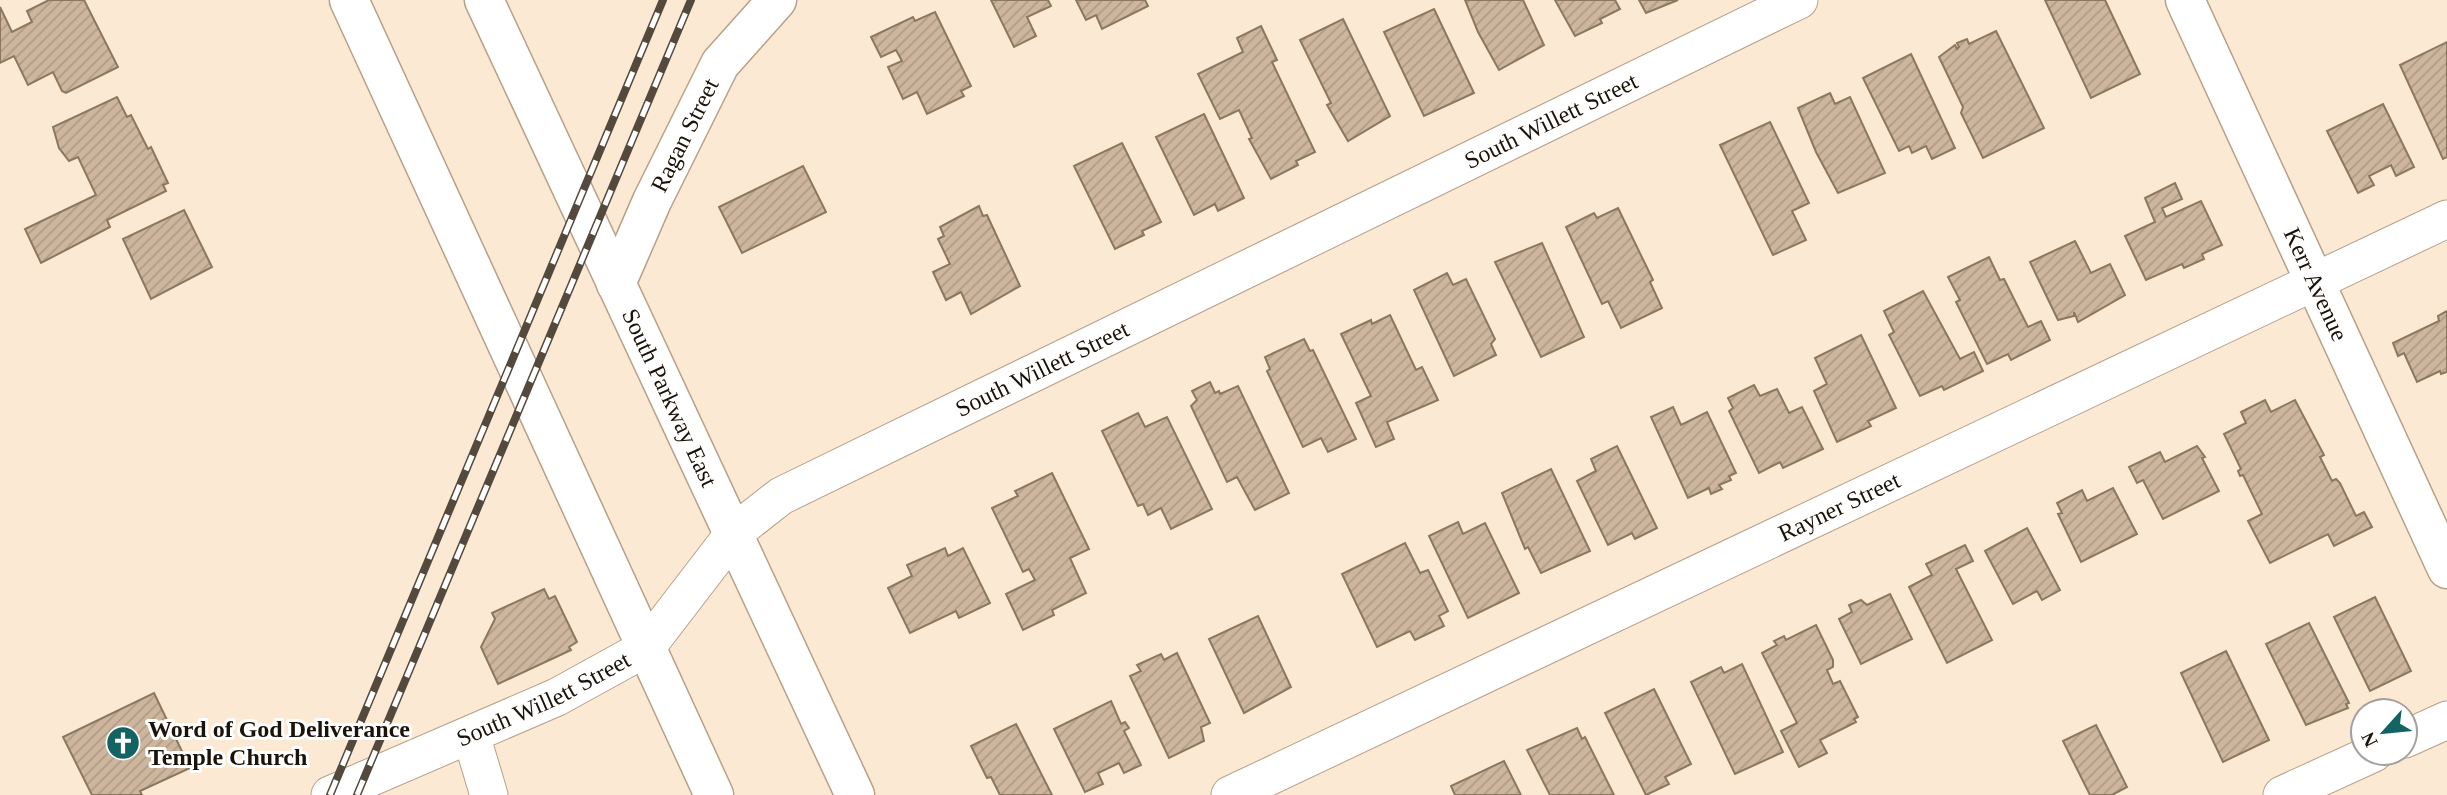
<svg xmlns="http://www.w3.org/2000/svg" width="2447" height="795" font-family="Georgia,serif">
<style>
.building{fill:url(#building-hatch);stroke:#8c775f;stroke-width:2}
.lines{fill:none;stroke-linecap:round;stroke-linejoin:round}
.street-casing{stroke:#b7a087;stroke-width:39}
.secondary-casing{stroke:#b7a087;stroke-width:41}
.primary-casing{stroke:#b7a087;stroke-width:41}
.street{stroke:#fff;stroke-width:37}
.secondary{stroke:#fff;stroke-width:38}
.primary{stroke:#fff;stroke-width:38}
.rail-casing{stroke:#54493d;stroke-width:8}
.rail{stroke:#fff;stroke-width:5;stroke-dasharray:16;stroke-linecap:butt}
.labels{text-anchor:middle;stroke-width:6;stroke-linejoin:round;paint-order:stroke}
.street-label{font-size:24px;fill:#1b130a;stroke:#fff}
.poi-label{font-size:24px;font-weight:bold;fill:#1b130a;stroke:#fff;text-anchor:start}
</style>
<defs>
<pattern id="building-hatch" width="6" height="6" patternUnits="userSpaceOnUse" patternTransform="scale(1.75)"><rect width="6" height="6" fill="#cdb69d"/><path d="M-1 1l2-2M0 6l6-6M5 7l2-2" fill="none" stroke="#af9c86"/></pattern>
</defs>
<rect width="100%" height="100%" fill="#fce9d4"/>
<g class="building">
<path d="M 49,0 L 84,0 L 118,67 L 66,93 L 62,91 L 53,72 L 28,85 L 14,56 L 0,63 L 0,7 L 12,32 L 32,22 L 27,11 Z"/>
<path d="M 991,0 L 1048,0 L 1051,6 L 1027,17 L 1036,36 L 1014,47 Z"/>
<path d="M 1076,0 L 1145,0 L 1148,6 L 1102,29 L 1096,15 L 1086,20 Z"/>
<path d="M 1465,0 L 1523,0 L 1544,45 L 1499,70 L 1478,32 Z"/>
<path d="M 1555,0 L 1615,0 L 1620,9 L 1600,19 L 1602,23 L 1575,36 Z"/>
<path d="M 1639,0 L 1678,0 L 1646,13 Z"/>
<path d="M 2045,0 L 2105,0 L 2140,74 L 2091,98 Z"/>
<path d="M 1434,9 L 1474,93 L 1424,116 L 1384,32 Z"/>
<path d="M 935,12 L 971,86 L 961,91 L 964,96 L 927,114 L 917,92 L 903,99 L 888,67 L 902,61 L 896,50 L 881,57 L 871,37 L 913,17 L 915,21 Z"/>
<path d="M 1343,19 L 1390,116 L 1348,141 L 1327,105 L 1331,103 L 1300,40 Z"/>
<path d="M 1261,26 L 1277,60 L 1272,62 L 1315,152 L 1296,161 L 1298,165 L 1271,179 L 1249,139 L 1252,138 L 1239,110 L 1220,119 L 1198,74 L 1243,52 L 1237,38 Z"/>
<path d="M 1996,31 L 2044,128 L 1983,158 L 1961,113 L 1963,107 L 1939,57 L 1955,45 L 1957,49 L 1959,47 L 1957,43 L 1967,39 L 1969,44 Z"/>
<path d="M 2447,42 L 2447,157 L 2443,159 L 2400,65 Z"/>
<path d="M 1911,54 L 1955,148 L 1932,159 L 1926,146 L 1912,153 L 1909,146 L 1899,151 L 1863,78 Z"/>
<path d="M 1830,93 L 1835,104 L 1850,97 L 1885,173 L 1838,193 L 1816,152 L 1798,108 Z"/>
<path d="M 117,97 L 127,117 L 131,115 L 148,149 L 151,147 L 168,183 L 163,185 L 166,191 L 107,220 L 110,227 L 41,263 L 25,229 L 96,195 L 78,157 L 69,161 L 59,148 L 53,127 Z"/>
<path d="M 2383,104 L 2414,167 L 2396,176 L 2391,165 L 2369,176 L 2374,185 L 2358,193 L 2327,131 Z"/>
<path d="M 1204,114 L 1244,198 L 1218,211 L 1215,204 L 1194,215 L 1156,137 Z"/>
<path d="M 1770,122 L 1809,203 L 1792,211 L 1806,240 L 1773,255 L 1720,145 Z"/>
<path d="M 1122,143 L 1161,222 L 1142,231 L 1144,235 L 1115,249 L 1074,166 Z"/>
<path d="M 803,166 L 826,212 L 742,253 L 719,207 Z"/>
<path d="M 2175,183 L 2182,199 L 2162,208 L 2166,217 L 2201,201 L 2222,245 L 2202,254 L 2204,259 L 2184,268 L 2182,264 L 2146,280 L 2125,236 L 2155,222 L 2145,198 Z"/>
<path d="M 979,206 L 983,216 L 987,215 L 1020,286 L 971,314 L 961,292 L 946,300 L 933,272 L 950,264 L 938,239 L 944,236 L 940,227 Z"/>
<path d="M 1618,208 L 1653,280 L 1650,282 L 1662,308 L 1621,328 L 1608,301 L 1602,304 L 1566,227 L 1594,213 L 1597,218 Z"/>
<path d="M 184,210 L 212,267 L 151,299 L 123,239 Z"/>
<path d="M 2075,241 L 2091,273 L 2110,264 L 2125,295 L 2078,322 L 2074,312 L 2074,316 L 2058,320 L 2030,262 Z"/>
<path d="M 1542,243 L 1584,337 L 1541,357 L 1495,262 Z"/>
<path d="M 1989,257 L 2000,280 L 2004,279 L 2028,327 L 2041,321 L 2050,340 L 2011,360 L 2008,354 L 1987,364 L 1956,302 L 1960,300 L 1948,277 Z"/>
<path d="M 1447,273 L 1453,285 L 1466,279 L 1495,339 L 1491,344 L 1496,355 L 1454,376 L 1414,290 Z"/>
<path d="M 1923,291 L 1960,359 L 1974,352 L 1983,371 L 1944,390 L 1942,386 L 1920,396 L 1889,335 L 1894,332 L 1884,311 Z"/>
<path d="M 2447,311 L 2447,372 L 2441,374 L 2440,371 L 2417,382 L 2404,353 L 2398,356 L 2393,343 L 2439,321 L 2438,316 Z"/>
<path d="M 1390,315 L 1416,370 L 1422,367 L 1438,400 L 1387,422 L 1394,439 L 1376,447 L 1356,403 L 1371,396 L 1341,334 L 1371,320 L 1372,324 Z"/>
<path d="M 1861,335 L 1896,408 L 1868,421 L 1871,426 L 1837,442 L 1814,391 L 1827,384 L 1815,358 Z"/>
<path d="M 1304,339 L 1310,351 L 1313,350 L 1356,439 L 1328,452 L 1321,438 L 1303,447 L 1267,371 L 1270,369 L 1265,357 Z"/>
<path d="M 1210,382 L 1215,393 L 1219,391 L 1220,394 L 1238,386 L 1289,493 L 1255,510 L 1237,477 L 1227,482 L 1191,406 L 1197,400 L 1192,391 Z"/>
<path d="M 1754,385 L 1760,396 L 1777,389 L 1789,413 L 1802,407 L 1823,449 L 1783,468 L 1780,462 L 1759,473 L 1729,411 L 1733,408 L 1728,398 Z"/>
<path d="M 2265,400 L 2271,412 L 2295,400 L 2324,455 L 2320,457 L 2332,481 L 2336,479 L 2340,483 L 2356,516 L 2364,512 L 2372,527 L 2334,546 L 2328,534 L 2270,563 L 2248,521 L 2262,514 L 2243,475 L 2240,476 L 2238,471 L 2241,469 L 2224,434 L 2246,423 L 2241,412 Z"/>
<path d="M 1673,407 L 1681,425 L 1707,412 L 1736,473 L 1729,476 L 1731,480 L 1719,485 L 1722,489 L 1711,494 L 1709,488 L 1688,498 L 1651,417 Z"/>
<path d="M 1138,413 L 1145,427 L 1167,417 L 1212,509 L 1171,529 L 1161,508 L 1148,515 L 1143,504 L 1138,506 L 1102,431 Z"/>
<path d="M 1617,446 L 1657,528 L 1635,539 L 1632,533 L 1608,545 L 1577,481 L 1596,471 L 1591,459 Z"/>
<path d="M 2197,446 L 2205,457 L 2202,458 L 2219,491 L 2163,519 L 2143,480 L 2137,483 L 2129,467 L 2160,452 L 2165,462 Z"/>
<path d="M 1551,469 L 1590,551 L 1541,573 L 1528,547 L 1525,549 L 1502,493 Z"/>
<path d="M 1052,473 L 1089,549 L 1070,558 L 1086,593 L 1052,610 L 1054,615 L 1023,630 L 1006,594 L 1035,580 L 1029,569 L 1023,572 L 992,508 L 1018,496 L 1015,491 Z"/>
<path d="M 2113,488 L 2137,534 L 2081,562 L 2058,514 L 2062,513 L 2057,503 L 2082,490 L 2087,501 Z"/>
<path d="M 1458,522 L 1463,534 L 1485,523 L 1519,593 L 1468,618 L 1429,536 Z"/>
<path d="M 2027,528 L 2060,590 L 2042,600 L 2037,591 L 2013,604 L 1985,551 Z"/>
<path d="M 1405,543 L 1420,573 L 1428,570 L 1448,611 L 1439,616 L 1444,626 L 1415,640 L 1410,631 L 1377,647 L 1342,574 Z"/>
<path d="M 1965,545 L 1973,561 L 1956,569 L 1992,640 L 1947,663 L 1909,587 L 1932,575 L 1926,564 Z"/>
<path d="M 945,548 L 948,556 L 963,548 L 990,603 L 959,618 L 956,611 L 910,633 L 888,588 L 912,576 L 907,565 Z"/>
<path d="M 544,589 L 549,599 L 555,596 L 577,642 L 569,647 L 571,650 L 498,684 L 481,647 L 495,619 L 492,613 Z"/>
<path d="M 1890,594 L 1912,639 L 1861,664 L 1839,619 L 1852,612 L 1849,605 L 1861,600 L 1867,605 Z"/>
<path d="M 2375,597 L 2411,671 L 2370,691 L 2334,617 Z"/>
<path d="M 1258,616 L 1291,687 L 1244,713 L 1209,639 Z"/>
<path d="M 2309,623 L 2349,703 L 2346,704 L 2348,708 L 2306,725 L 2266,644 Z"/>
<path d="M 1816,625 L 1833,660 L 1833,667 L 1827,670 L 1833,684 L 1840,681 L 1858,717 L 1854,719 L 1856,722 L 1820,740 L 1827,753 L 1799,767 L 1781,731 L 1797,723 L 1762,653 L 1777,645 L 1774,641 L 1784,636 L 1786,640 Z"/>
<path d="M 2226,651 L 2269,740 L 2223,762 L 2181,673 Z"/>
<path d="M 1177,653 L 1210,723 L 1201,727 L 1204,741 L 1169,758 L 1130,676 L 1141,671 L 1137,665 L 1161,654 L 1164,660 Z"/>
<path d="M 1742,664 L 1783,752 L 1735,774 L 1691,682 L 1721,667 L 1724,673 Z"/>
<path d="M 1654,689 L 1691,764 L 1665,777 L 1669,784 L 1646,795 L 1605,713 Z"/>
<path d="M 154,693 L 190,768 L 140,791 L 142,795 L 92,795 L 63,737 Z"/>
<path d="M 1111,701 L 1121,724 L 1125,722 L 1129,728 L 1124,731 L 1141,765 L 1124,773 L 1119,763 L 1098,773 L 1103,784 L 1085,792 L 1054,729 Z"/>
<path d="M 1016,724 L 1052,795 L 1000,795 L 991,777 L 987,778 L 971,746 Z"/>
<path d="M 2096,725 L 2127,787 L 2112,795 L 2090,795 L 2063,741 Z"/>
<path d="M 1577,728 L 1582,739 L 1585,737 L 1614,795 L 1550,795 L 1527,750 Z"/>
<path d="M 1504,761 L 1521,795 L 1455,795 L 1451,786 Z"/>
</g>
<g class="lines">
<g class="street-casing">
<g id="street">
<path d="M 471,735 L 489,795"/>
<path d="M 2405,739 L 2447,720"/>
<path id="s1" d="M 330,795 L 557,697 L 646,648 L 735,532 L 781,496 L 1799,0"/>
<path id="s2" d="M 1230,795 L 2447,219"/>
<path d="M 2282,795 L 2374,753"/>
</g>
</g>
<g class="secondary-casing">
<g id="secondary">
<path id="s3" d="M 2185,0 L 2447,569"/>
<path id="s4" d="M 616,284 L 652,201 L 720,64 L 777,0"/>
</g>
</g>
<g class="primary-casing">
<g id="primary">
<path d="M 349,0 L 714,795"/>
<path id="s5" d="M 484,0 L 855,795"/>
</g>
</g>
<use href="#street" class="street"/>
<use href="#secondary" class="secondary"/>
<use href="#primary" class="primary"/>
<g class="rail-casing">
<g id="rail">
<path d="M 330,795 L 663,0"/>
<path d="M 357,795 L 691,0"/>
</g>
</g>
<use href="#rail" class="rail"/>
</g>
<defs>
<g id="church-disc" transform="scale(1.75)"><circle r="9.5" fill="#136363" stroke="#fff"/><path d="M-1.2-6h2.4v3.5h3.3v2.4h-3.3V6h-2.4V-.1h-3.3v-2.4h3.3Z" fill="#fff"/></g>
</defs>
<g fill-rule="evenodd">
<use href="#church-disc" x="123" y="743"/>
</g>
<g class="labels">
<g class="street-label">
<text dy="8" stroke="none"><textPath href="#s1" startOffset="1410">South Willett Street</textPath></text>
<text dy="8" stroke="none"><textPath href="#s4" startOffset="164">Ragan Street</textPath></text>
<text dy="8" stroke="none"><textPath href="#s3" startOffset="313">Kerr Avenue</textPath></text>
<text dy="8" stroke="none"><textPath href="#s1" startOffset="844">South Willett Street</textPath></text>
<text dy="8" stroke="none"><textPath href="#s5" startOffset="439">South Parkway East</textPath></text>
<text dy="8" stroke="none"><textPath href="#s2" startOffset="674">Rayner Street</textPath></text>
<text dy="8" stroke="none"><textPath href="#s1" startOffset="234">South Willett Street</textPath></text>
</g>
<g class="poi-label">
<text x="148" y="737">Word of God Deliverance<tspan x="148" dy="28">Temple Church</tspan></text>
</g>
</g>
<g transform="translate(2384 732) rotate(243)"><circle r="33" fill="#ffffff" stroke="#a4a19d" stroke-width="2"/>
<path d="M0-5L12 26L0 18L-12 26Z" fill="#136363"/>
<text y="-10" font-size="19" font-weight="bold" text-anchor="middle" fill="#1b130a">N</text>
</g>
</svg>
